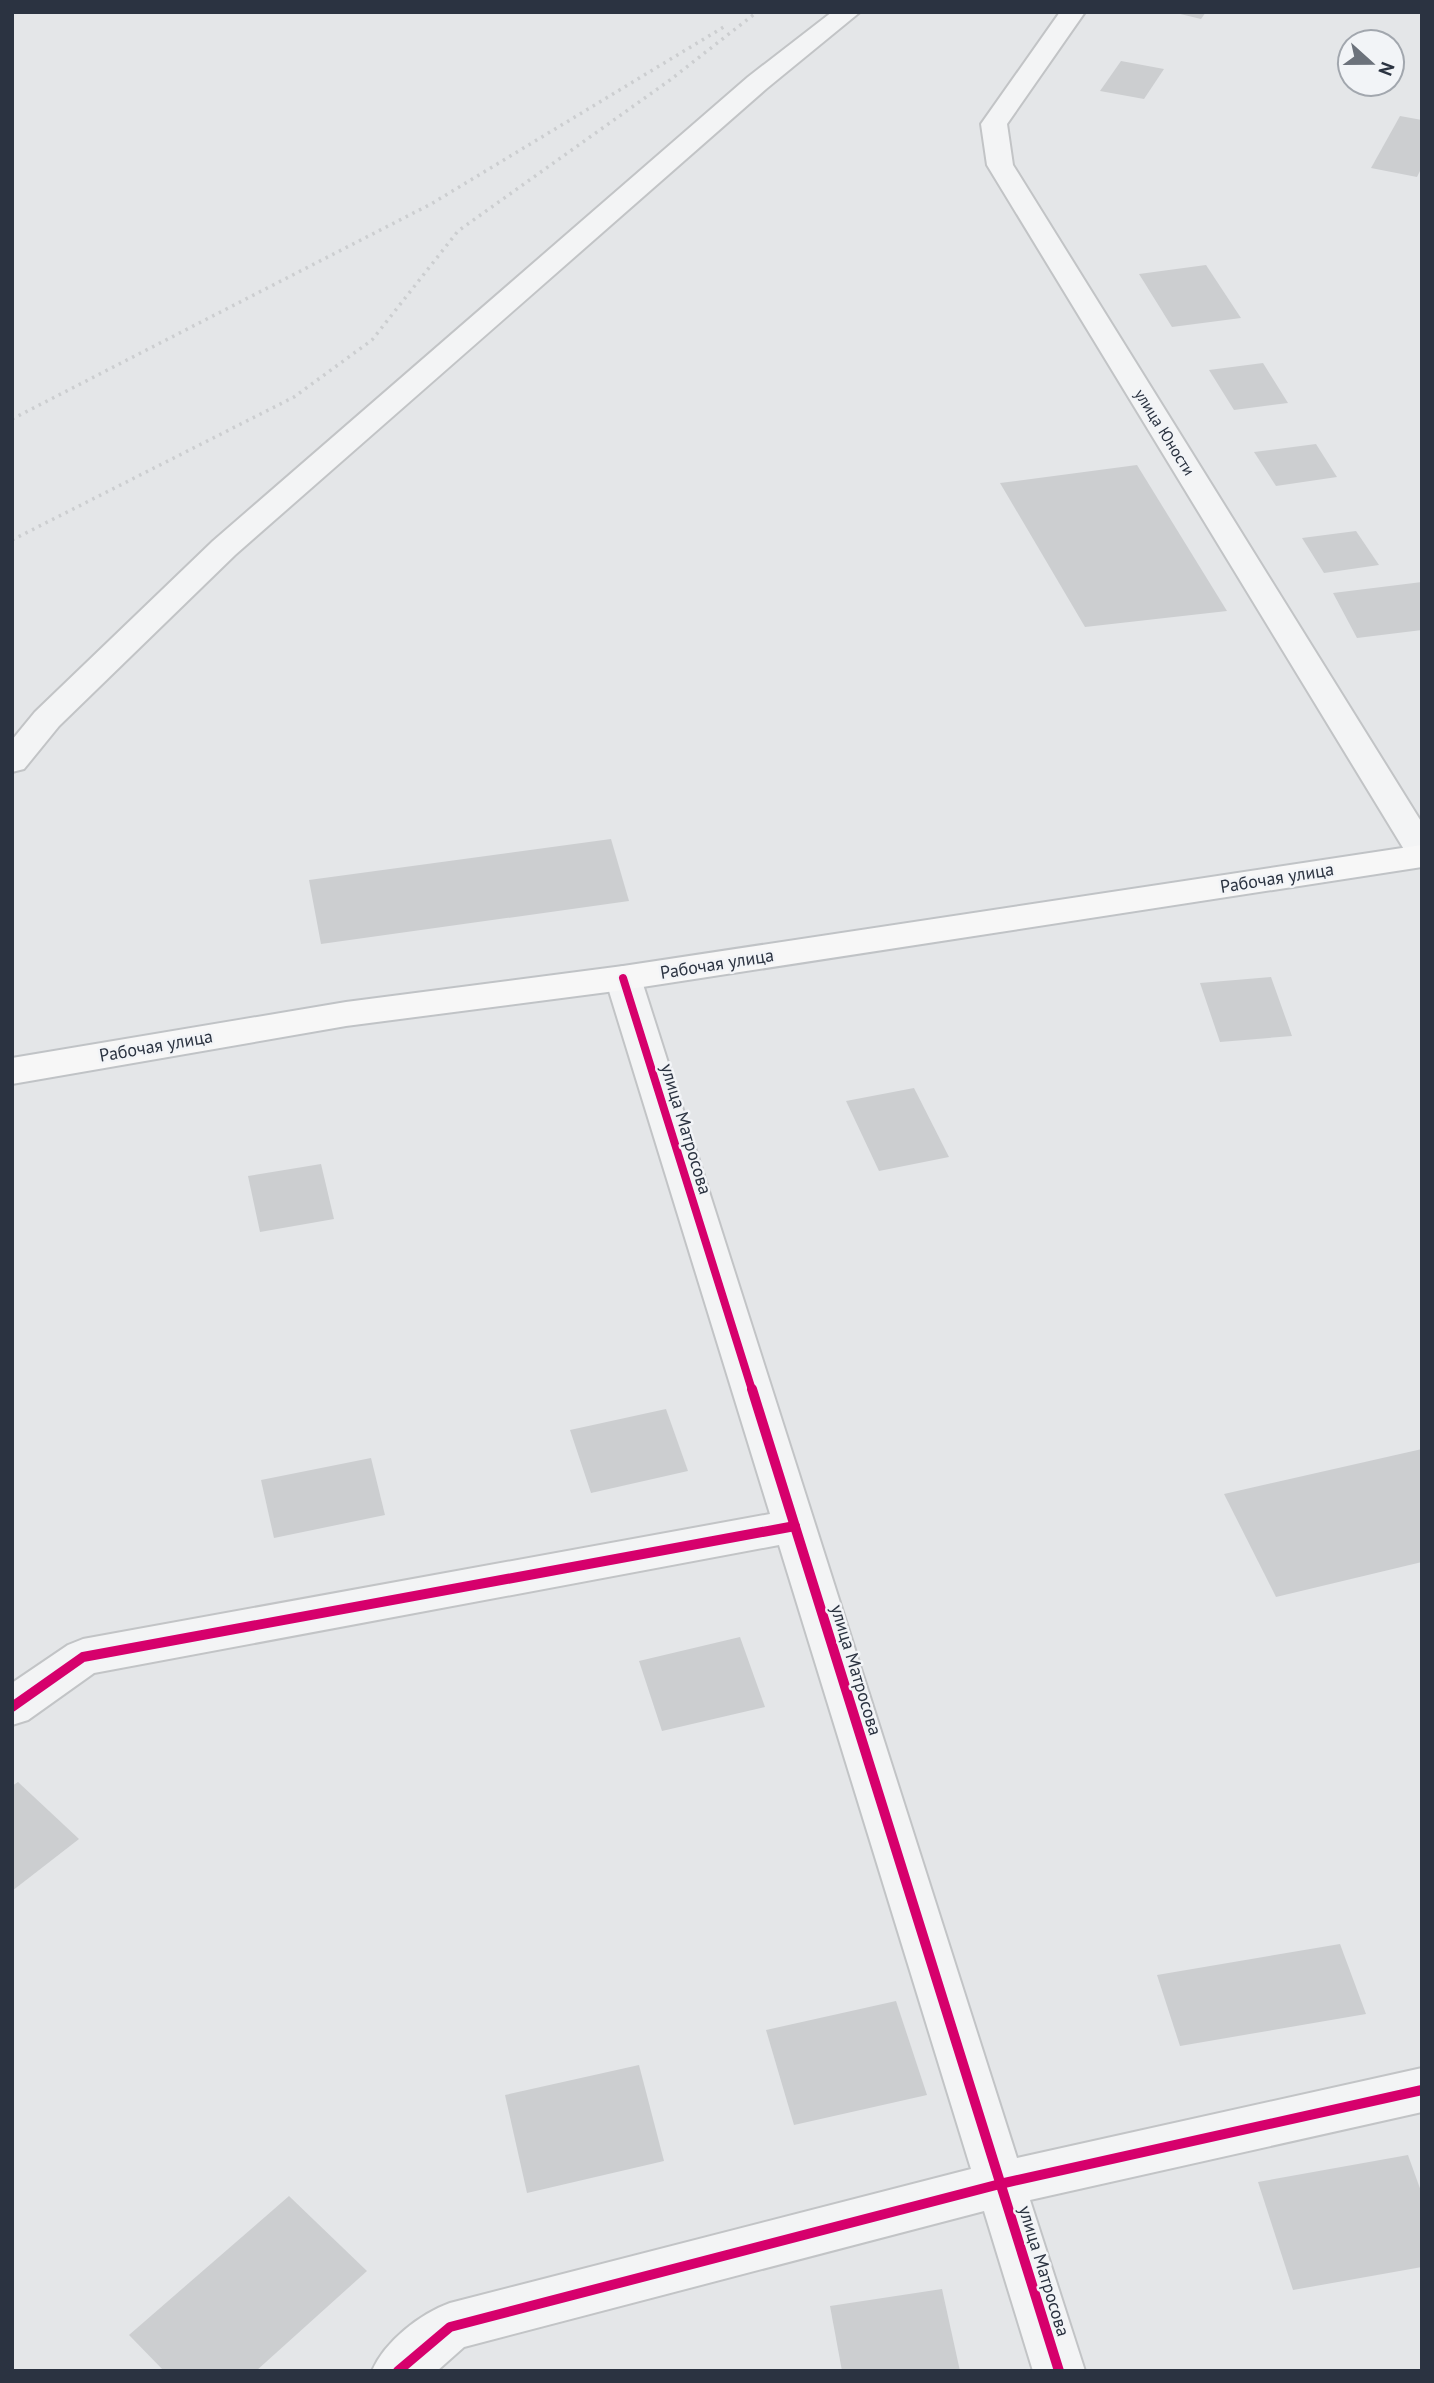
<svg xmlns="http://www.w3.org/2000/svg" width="1434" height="2383" font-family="'PT Sans',sans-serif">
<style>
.building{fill:#ccced0}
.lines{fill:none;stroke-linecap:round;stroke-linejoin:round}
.minor-casing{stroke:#c2c4c6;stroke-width:4}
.major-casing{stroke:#c0c3c6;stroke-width:4}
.minor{fill:#f3f4f5;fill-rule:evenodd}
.major{fill:#f7f7f7;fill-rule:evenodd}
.rail{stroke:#ccced0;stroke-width:3.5;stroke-dasharray:2.5 5;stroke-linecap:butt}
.cycleway-far1-casing{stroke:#f2f4f7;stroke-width:12}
.cycleway-casing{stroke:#f2f4f7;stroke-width:15}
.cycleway-far1{stroke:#d6006c;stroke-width:8}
.cycleway{stroke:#d6006c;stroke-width:10}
.labels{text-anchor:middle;stroke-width:5;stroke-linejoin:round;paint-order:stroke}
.far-street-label{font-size:16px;fill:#2b3341;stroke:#f2f4f7}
.street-label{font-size:18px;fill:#2b3341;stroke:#f2f4f7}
</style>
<rect width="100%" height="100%" fill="#e4e6e8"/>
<g class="building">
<path d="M 1172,12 L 1206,12 L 1201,19 Z"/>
<path d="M 1121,61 L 1164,69 L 1144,99 L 1100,91 Z"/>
<path d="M 1400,116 L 1422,120 L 1422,167 L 1417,177 L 1371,168 Z"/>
<path d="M 1206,265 L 1241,318 L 1172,327 L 1139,274 Z"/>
<path d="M 1263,363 L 1288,403 L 1234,410 L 1209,370 Z"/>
<path d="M 1316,444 L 1337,477 L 1276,486 L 1254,452 Z"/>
<path d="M 1137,465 L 1227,611 L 1085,627 L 1000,483 Z"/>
<path d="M 1356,531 L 1379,565 L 1324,573 L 1302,538 Z"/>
<path d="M 1422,582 L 1422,630 L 1357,638 L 1333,593 Z"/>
<path d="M 611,839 L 629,901 L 321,944 L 309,880 Z"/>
<path d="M 1271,977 L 1292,1036 L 1220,1042 L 1200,983 Z"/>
<path d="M 914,1088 L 949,1157 L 879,1171 L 846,1101 Z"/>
<path d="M 321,1164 L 334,1219 L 260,1232 L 248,1176 Z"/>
<path d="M 666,1409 L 688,1471 L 591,1493 L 570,1430 Z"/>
<path d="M 1422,1449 L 1422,1562 L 1276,1597 L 1224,1494 Z"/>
<path d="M 371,1458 L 385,1515 L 274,1538 L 261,1480 Z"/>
<path d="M 740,1637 L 765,1707 L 662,1731 L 639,1661 Z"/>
<path d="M 18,1782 L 79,1839 L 12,1891 L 12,1786 Z"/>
<path d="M 1340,1944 L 1366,2014 L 1180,2046 L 1157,1975 Z"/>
<path d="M 896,2001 L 927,2095 L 794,2125 L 766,2030 Z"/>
<path d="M 639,2065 L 664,2161 L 527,2193 L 505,2095 Z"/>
<path d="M 1408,2155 L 1422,2194 L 1422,2267 L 1293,2290 L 1258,2182 Z"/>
<path d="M 289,2196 L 367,2271 L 256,2371 L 164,2371 L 129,2335 Z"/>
<path d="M 942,2289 L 960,2371 L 842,2371 L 830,2306 Z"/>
</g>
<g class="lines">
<g class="minor-casing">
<g id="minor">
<path d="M 832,12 L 860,12 L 766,89 L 235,555 L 59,726 L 24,769 L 12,772 L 12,740 L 35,712 L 213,541 L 748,77 Z"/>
<path d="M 1060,12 L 1085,12 L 1007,124 L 1013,165 L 1422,823 L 1422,862 L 1410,859 L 1405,851 L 987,165 L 981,124 Z"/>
<path d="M 623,966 L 636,970 L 641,978 L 1017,2158 L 1422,2068 L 1422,2112 L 1030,2200 L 1085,2371 L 1033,2371 L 984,2211 L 464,2347 L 437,2371 L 372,2371 C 385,2341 420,2314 450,2303 L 971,2169 L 779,1545 L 94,1673 L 28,1720 L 12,1725 L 12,1683 L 68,1645 L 83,1639 L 770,1514 L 605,978 L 610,970 Z"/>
</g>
</g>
<g class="major-casing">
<path id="major" d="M 1422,845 L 1422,867 L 623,990 L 346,1026 L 12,1084 L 12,1058 L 346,1002 L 623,966 Z"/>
</g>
<use href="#minor" class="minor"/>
<use href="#major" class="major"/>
<g class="rail">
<path d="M 12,419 L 431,204 L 727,25"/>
<path d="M 12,540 L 294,397 L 372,340 L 458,231 L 670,80 L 757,12"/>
</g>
<g class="cycleway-far1-casing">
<path id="cycleway-far1" d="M 623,978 L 752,1390"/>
</g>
<g class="cycleway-casing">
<g id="cycleway">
<path d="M 752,1389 L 1059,2371"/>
<path d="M 12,1707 L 83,1657 L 795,1526"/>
<path d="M 398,2371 L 450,2327 L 1000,2184 L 1422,2090"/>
</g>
</g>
<use href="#cycleway-far1" class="cycleway-far1"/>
<use href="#cycleway" class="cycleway"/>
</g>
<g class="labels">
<g class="far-street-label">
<text transform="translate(1165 432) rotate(58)" y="6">улица Юности</text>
</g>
<g class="street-label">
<text transform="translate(1277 878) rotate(-9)" y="6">Рабочая улица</text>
<text transform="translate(717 964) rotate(-9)" y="6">Рабочая улица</text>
<text transform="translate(156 1046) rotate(-10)" y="6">Рабочая улица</text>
<text transform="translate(686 1129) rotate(73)" y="6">улица Матросова</text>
<text transform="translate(856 1670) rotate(73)" y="6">улица Матросова</text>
<text transform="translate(1044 2271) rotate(73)" y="6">улица Матросова</text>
</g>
</g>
<rect width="1434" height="2383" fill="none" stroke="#2b3341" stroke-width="28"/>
<g transform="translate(1371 63) rotate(111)"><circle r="33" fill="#f2f4f7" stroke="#a2a7ae" stroke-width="2"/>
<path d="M0-5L12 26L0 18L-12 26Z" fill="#6c727b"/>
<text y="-10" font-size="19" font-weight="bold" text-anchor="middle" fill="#2b3341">N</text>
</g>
</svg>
